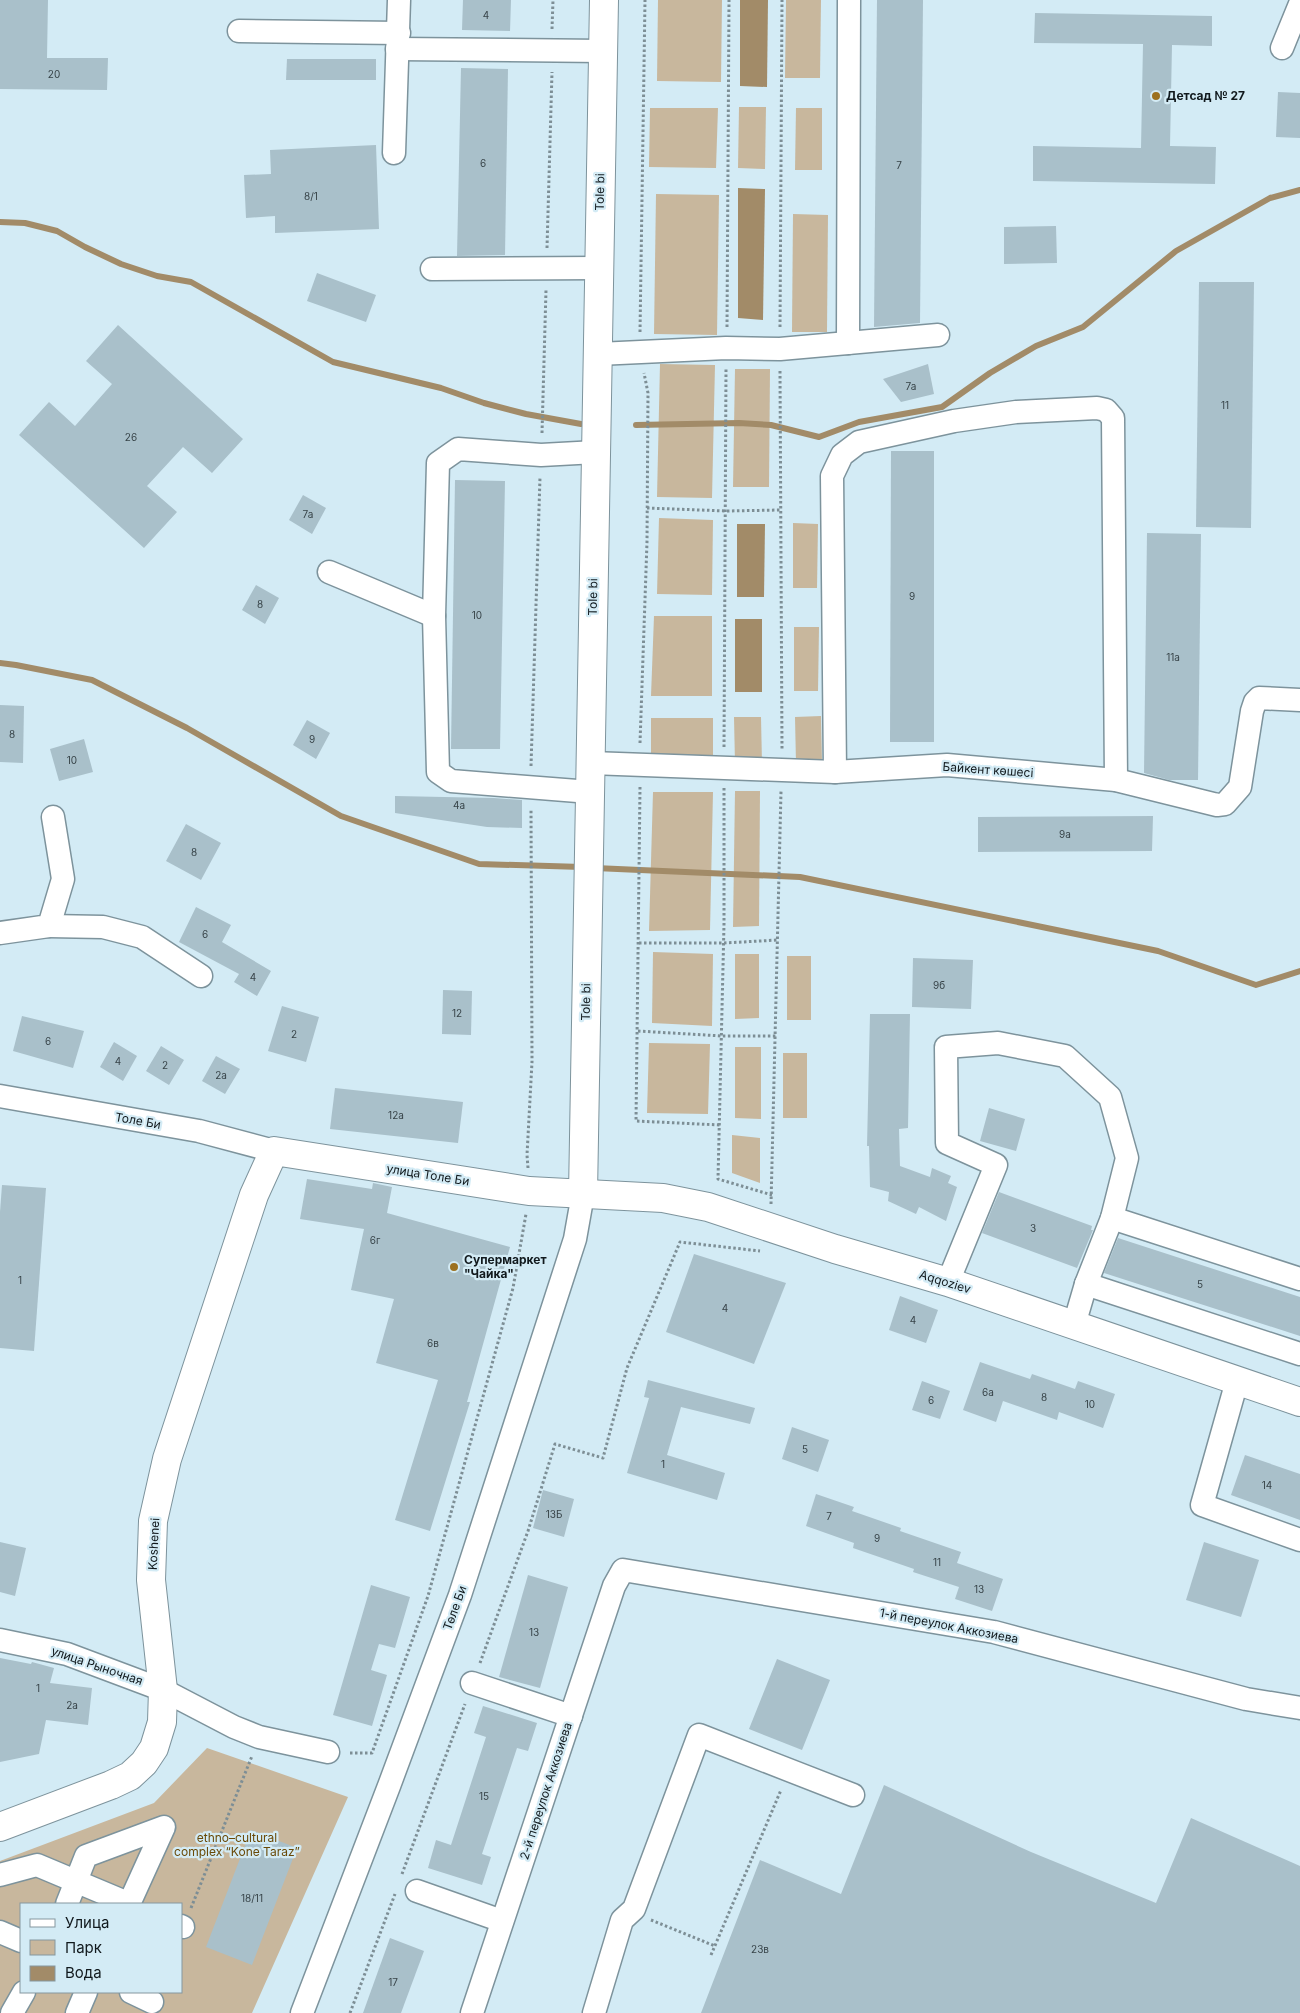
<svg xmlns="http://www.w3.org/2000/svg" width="1300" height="2013" font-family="Inter,sans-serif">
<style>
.green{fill:#c8b79d;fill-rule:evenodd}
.water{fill:#a28b68}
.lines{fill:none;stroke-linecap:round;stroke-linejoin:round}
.stream{stroke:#a28b68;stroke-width:6}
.building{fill:#a9c0ca}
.minor-casing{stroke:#7d939c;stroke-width:25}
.major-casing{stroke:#7d939c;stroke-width:30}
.path{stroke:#7d8e95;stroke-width:3;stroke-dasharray:2.5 2.5;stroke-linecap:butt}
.minor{stroke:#fff;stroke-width:22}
.major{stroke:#fff;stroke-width:28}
.poi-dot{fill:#9c7120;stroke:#d3ebf5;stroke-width:2}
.labels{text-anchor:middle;stroke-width:4.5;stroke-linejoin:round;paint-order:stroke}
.number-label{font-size:10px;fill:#374348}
.poi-label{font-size:12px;font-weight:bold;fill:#11191d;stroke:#d3ebf5;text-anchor:start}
.street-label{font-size:12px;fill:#11191d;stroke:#d3ebf5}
.park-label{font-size:12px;fill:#694907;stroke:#d3ebf5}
</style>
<rect width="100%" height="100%" fill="#d3ebf5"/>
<g class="green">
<path d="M 658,0 L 722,0 L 721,82 L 657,81 Z"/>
<path d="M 786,0 L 821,0 L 820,78 L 785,78 Z"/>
<path d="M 739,107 L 766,107 L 765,169 L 738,168 Z"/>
<path d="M 650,108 L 718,108 L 716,168 L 649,167 Z"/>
<path d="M 796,108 L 822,108 L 822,170 L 795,170 Z"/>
<path d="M 656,194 L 719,195 L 717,335 L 654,334 Z"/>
<path d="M 793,214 L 828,215 L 827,332 L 792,332 Z"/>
<path d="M 660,364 L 715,365 L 712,498 L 657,497 Z"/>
<path d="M 735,369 L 770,369 L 769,487 L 733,487 Z"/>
<path d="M 659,518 L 713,520 L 712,595 L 657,594 Z"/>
<path d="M 793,523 L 818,524 L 817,588 L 793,588 Z"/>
<path d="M 654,616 L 712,616 L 712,696 L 651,696 Z"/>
<path d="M 794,627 L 819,627 L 818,691 L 794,691 Z"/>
<path d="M 821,716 L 822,763 L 796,764 L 795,717 Z"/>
<path d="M 734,717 L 761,717 L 762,764 L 735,764 Z"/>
<path d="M 651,718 L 713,718 L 713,762 L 651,761 Z"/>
<path d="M 735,791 L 760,791 L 759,926 L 733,927 Z"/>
<path d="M 653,792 L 713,792 L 710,930 L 649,931 Z"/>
<path d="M 653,952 L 713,954 L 712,1026 L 652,1023 Z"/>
<path d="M 735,954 L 759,954 L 759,1018 L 735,1019 Z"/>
<rect x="787" y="956" width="24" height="64"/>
<path d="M 649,1043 L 710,1044 L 708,1114 L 647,1113 Z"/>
<path d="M 735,1047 L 761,1047 L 761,1119 L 735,1118 Z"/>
<rect x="783" y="1053" width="24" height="65"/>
<path d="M 732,1135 L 760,1138 L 760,1183 L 732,1173 Z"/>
<path d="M 207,1748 L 348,1797 L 252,2013 L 0,2013 L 0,1861 L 154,1803 ZM 21,1904 L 181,1904 L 181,1992 L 21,1992 Z"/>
</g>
<g class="water">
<path d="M 740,0 L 768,0 L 767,87 L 740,86 Z"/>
<path d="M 738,188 L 765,189 L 763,320 L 738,318 Z"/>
<path d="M 737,524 L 765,524 L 764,597 L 737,597 Z"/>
<rect x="735" y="619" width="27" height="73"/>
</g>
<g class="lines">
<g class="stream">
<path d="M 0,222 L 25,223 L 57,231 L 85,247 L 121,264 L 157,276 L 191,282 L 333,362 L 441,388 L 484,403 L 526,414 L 581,424"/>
<path d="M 636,425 L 739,423 L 771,425 L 819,437 L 859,422 L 942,407 L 990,373 L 1036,346 L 1083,327 L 1176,251 L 1270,198 L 1300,190"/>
<path d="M 0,663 L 16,665 L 92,680 L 187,728 L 341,816 L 479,864 L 582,867"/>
<path d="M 595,868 L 800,877 L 1158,951 L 1256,985 L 1300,971"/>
</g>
</g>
<g class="building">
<path d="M 0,0 L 48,0 L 47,58 L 108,58 L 107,90 L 0,89 Z"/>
<path d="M 463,0 L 511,0 L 510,31 L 462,30 Z"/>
<path d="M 877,0 L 923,0 L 920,323 L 874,327 Z"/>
<path d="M 1035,13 L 1212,16 L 1212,46 L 1172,45 L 1170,146 L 1216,147 L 1215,184 L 1033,181 L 1033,146 L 1141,148 L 1143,44 L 1034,43 Z"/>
<path d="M 287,59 L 376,59 L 376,80 L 286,80 Z"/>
<path d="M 461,68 L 508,69 L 505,255 L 457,256 Z"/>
<path d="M 1278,92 L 1300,93 L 1300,138 L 1276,137 Z"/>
<path d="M 376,145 L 379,229 L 275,233 L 275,216 L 246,218 L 244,175 L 271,174 L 270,150 Z"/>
<path d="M 1056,226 L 1057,263 L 1004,264 L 1004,227 Z"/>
<path d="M 317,273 L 376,295 L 366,322 L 307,301 Z"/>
<path d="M 1199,282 L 1254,282 L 1251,528 L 1196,527 Z"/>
<path d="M 118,325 L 243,439 L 212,473 L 183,447 L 147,486 L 177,512 L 144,548 L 19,435 L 49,402 L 75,426 L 112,384 L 86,361 Z"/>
<path d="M 928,364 L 934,394 L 901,402 L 883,379 Z"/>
<path d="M 891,451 L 934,451 L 934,742 L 890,742 Z"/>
<path d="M 455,480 L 505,481 L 500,749 L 451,749 Z"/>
<path d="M 303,495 L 326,508 L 312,534 L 289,520 Z"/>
<path d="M 1147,533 L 1201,534 L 1198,780 L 1169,780 L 1144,773 Z"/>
<path d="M 256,585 L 279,598 L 265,624 L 242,610 Z"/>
<path d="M 0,705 L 24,706 L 23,763 L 0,762 Z"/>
<path d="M 307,720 L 330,733 L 316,759 L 293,745 Z"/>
<path d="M 84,739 L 93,772 L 59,781 L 50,749 Z"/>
<path d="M 395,796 L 494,798 L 522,800 L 522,828 L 487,827 L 395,813 Z"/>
<path d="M 1153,816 L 1152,851 L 978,852 L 978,817 Z"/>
<path d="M 186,824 L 221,843 L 201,880 L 166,861 Z"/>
<path d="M 196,907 L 231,925 L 222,942 L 271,971 L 257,996 L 234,982 L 239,974 L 179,942 Z"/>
<path d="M 913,958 L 973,960 L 971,1009 L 912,1007 Z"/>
<path d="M 443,990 L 472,991 L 471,1035 L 442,1034 Z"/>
<path d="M 282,1006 L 319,1017 L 306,1062 L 268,1051 Z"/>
<path d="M 870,1014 L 910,1014 L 908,1128 L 899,1129 L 900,1166 L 930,1177 L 932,1168 L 951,1176 L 948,1183 L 957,1187 L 946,1221 L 919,1207 L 916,1214 L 888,1201 L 889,1192 L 870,1187 L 869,1146 L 867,1146 Z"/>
<path d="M 22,1016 L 84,1031 L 73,1068 L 13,1051 Z"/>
<path d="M 114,1042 L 137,1056 L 123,1081 L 100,1067 Z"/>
<path d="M 161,1046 L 184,1060 L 169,1085 L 146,1071 Z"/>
<path d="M 216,1056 L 240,1069 L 225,1094 L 202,1081 Z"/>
<path d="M 335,1088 L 463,1102 L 458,1143 L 330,1129 Z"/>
<path d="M 989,1108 L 1025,1119 L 1016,1151 L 980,1141 Z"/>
<path d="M 307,1179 L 372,1189 L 373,1183 L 392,1187 L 387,1213 L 510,1247 L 467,1402 L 470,1402 L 430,1531 L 395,1520 L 438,1380 L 376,1363 L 394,1299 L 351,1290 L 364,1229 L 300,1219 Z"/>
<path d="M 2,1185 L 46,1188 L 34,1351 L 0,1348 L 0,1212 Z"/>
<path d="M 999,1192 L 1092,1226 L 1091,1230 L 1093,1230 L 1077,1268 L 982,1233 Z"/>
<path d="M 1118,1238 L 1300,1297 L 1300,1336 L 1104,1273 Z"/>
<path d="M 694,1254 L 786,1283 L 754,1364 L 666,1332 Z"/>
<path d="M 900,1296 L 938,1310 L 926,1343 L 889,1330 Z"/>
<path d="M 980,1362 L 1030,1379 L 1032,1374 L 1075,1389 L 1078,1381 L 1115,1394 L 1103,1428 L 1059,1412 L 1057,1420 L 1003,1401 L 996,1422 L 963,1410 Z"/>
<path d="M 648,1380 L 755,1408 L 750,1424 L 681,1407 L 667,1455 L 725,1473 L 717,1500 L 627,1473 L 649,1398 L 644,1397 Z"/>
<path d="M 922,1381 L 950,1391 L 940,1419 L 912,1410 Z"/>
<path d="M 792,1427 L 829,1440 L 818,1472 L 782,1459 Z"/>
<path d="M 1245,1455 L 1300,1474 L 1300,1520 L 1231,1495 Z"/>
<path d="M 543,1490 L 574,1499 L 564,1537 L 533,1528 Z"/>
<path d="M 816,1494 L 854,1507 L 852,1511 L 901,1528 L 900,1531 L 961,1552 L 957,1563 L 1003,1579 L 992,1611 L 955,1599 L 959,1587 L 913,1572 L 914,1569 L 853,1548 L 854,1543 L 806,1526 Z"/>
<path d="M 0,1542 L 26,1548 L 15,1596 L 0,1592 Z"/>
<path d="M 1204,1542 L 1259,1560 L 1241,1617 L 1186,1600 Z"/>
<path d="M 528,1575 L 568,1587 L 540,1688 L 499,1677 Z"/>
<path d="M 371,1585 L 410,1597 L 395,1648 L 379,1644 L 371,1670 L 387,1675 L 372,1726 L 333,1715 Z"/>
<path d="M 0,1658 L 31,1664 L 32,1662 L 54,1668 L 50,1683 L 92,1688 L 88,1725 L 46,1720 L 39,1754 L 0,1762 Z"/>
<path d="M 777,1659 L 830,1680 L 802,1750 L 749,1729 Z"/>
<path d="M 483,1706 L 537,1723 L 528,1751 L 517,1748 L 482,1854 L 491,1857 L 482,1885 L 428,1868 L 436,1840 L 451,1845 L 486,1737 L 474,1733 Z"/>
<path d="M 884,1785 L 1031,1852 L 1156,1903 L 1191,1818 L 1300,1866 L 1300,2013 L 701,2013 L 760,1860 L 841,1894 Z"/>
<path d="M 251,1830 L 297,1848 L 252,1965 L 206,1947 Z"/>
<path d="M 390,1938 L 424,1951 L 401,2013 L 363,2013 Z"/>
</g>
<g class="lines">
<g class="minor-casing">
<g id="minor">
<path d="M 239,31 L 399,33"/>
<path d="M 1282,48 L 1300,4"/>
<path d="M 397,49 L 603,51"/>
<path d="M 394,153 L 399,0"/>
<path d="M 432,269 L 599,268"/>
<path d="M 848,343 L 849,0"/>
<path d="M 598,354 L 726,348 L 780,349 L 938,335"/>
<path d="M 329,572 L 434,616"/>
<path d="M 591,763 L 835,772 L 947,765 L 1116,780 L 1217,805 L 1225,804 L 1240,787 L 1252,711 L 1255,702 L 1259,698 L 1300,700"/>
<path d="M 835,772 L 832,476 L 842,455 L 859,442 L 954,421 L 1016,412 L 1097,408 L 1106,410 L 1113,418 L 1116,780"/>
<path d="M 590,792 L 451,781 L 438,772 L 434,616 L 438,463 L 458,449 L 541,455 L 596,452"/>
<path d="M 49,926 L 103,927 L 142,937 L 201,976"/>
<path d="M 0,933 L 49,926 L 63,879 L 53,817"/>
<path d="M 0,1096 L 199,1131 L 274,1151"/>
<path d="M 1112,1218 L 1300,1279"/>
<path d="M 948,1282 L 996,1165 L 947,1143 L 946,1047 L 998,1043 L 1065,1056 L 1110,1097 L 1127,1158 L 1112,1218 L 1086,1284 L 1074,1325"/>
<path d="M 1086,1284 L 1300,1354"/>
<path d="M 1237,1381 L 1202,1505 L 1300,1540"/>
<path d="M 0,1640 L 67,1654 L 163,1690 L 234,1727 L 259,1737 L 328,1752"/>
<path d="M 472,1683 L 571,1716"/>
<path d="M 0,1875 L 37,1865 L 130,1904"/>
<path d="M 417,1891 L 502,1921"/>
<path d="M 67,1904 L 86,1856 L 164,1827 L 129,1904"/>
<path d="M 181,1926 L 183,1927"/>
<path d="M 0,1932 L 21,1941"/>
<path d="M 131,1992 L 152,2002"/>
<path d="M 12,2013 L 24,1992"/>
<path d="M 77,2013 L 86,1992"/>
<path d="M 302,2013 L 389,1786 L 460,1595 L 575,1239 L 583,1194"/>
<path d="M 472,2013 L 614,1586 L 623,1570 L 994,1632 L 1246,1699 L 1300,1708"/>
<path d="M 594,2013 L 622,1920 L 634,1909 L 699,1735 L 853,1795"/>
</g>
</g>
<g class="major-casing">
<g id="major">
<path d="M 583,1194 L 604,0"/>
<path d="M 0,1827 L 111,1785 L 130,1776 L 144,1763 L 154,1748 L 162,1722 L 163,1690 L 151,1580 L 153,1521 L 167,1459 L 254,1195 L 274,1151 L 529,1191 L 663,1198 L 708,1207 L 835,1249 L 948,1282 L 1300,1402"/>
</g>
</g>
<g class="path">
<path d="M 552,29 L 553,0"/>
<path d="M 547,248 L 552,72"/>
<path d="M 727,327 L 729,0"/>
<path d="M 780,327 L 782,0"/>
<path d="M 640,332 L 645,0"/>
<path d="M 780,371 L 782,749"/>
<path d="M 542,433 L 546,290"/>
<path d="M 647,508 L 726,511 L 780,510"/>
<path d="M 640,743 L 647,542 L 648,393 L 644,373"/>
<path d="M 724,747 L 726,368"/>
<path d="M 531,766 L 540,477"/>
<path d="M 640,787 L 636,1121 L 720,1125"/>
<path d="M 724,788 L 724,924 L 718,1179 L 772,1195"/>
<path d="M 639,943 L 724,943 L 778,940"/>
<path d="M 638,1031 L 722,1036 L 776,1036"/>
<path d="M 528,1168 L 527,1155 L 532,1062 L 531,809"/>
<path d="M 771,1204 L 781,791"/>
<path d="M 480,1663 L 528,1531 L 555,1444 L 603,1458 L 627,1368 L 680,1242 L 760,1251"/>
<path d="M 350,1753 L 372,1753 L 428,1596 L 513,1288 L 526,1214"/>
<path d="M 402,1874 L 465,1704"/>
<path d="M 191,1908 L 252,1756"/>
<path d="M 651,1920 L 715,1946"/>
<path d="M 711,1955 L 781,1790"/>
<path d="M 350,2013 L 395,1894"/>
</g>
<use href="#minor" class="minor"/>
<use href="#major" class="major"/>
</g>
<g class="poi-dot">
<circle cx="1156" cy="96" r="5"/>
<circle cx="454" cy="1267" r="5"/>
</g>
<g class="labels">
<g class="number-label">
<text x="486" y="19">4</text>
<text x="54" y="78">20</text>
<text x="483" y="167">6</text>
<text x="899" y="169">7</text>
<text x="311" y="200">8/1</text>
<text x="911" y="390">7а</text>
<text x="1225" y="409">11</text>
<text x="131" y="441">26</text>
<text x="308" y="518">7а</text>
<text x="912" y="600">9</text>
<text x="260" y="608">8</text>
<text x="477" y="619">10</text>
<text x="1173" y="661">11а</text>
<text x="12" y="738">8</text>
<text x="312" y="743">9</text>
<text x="72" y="764">10</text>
<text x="459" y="809">4а</text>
<text x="1065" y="838">9а</text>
<text x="194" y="856">8</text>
<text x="205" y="938">6</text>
<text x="253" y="981">4</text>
<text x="939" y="989">9б</text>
<text x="457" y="1017">12</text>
<text x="294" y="1038">2</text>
<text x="48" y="1045">6</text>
<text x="118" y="1065">4</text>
<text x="165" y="1069">2</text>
<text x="221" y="1079">2а</text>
<text x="396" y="1119">12а</text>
<text x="1033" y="1232">3</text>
<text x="375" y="1244">6г</text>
<text x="20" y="1284">1</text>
<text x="1200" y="1288">5</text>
<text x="725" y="1312">4</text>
<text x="913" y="1324">4</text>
<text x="433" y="1347">6в</text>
<text x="988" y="1396">6а</text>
<text x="1044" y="1401">8</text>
<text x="931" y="1404">6</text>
<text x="1090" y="1408">10</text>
<text x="805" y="1453">5</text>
<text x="663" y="1468">1</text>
<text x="1267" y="1489">14</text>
<text x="554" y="1518">13Б</text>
<text x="829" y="1520">7</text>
<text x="877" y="1542">9</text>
<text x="937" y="1566">11</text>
<text x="979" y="1593">13</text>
<text x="534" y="1636">13</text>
<text x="38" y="1692">1</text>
<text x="72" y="1709">2а</text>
<text x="484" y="1800">15</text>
<text x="252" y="1902">18/11</text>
<text x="760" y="1953">23в</text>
<text x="393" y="1986">17</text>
</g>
<g class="poi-label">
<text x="1166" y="100">Детсад № 27</text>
<text x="464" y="1264">Супермаркет<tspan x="464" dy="14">"Чайка"</tspan></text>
</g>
<g class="street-label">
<text transform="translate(600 192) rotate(-89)" y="4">Tole bi</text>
<text transform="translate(593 597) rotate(-89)" y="4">Tole bi</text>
<text transform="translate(988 770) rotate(4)" y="4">Байкент көшесі</text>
<text transform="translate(586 1002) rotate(-89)" y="4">Tole bi</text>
<text transform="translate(138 1121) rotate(10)" y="4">Толе Би</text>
<text transform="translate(428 1175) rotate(9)" y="4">улица Толе Би</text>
<text transform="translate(945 1282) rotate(17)" y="4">Aqqoziev</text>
<text transform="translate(154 1544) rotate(-87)" y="4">Koshenei</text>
<text transform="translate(455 1608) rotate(-70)" y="4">Төле Би</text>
<text transform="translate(949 1626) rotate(11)" y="4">1-й переулок Аккозиева</text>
<text transform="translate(97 1666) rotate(19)" y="4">улица Рыночная</text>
<text transform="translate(546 1791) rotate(-72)" y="4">2-й переулок Аккозиева</text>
</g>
<g class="park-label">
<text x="237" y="1842">ethno–cultural<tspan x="237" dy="14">complex “Kone Taraz”</tspan></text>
</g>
</g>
<rect x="20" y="1903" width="162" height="90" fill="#d3ebf5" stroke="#85979f"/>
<rect x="30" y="1919" width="25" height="8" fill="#ffffff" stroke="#85979f"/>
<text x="65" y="1928" font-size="15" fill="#11191d">Улица</text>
<rect x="30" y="1940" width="25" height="15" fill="#c8b79d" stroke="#85979f"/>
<text x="65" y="1953" font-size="15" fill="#11191d">Парк</text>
<rect x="30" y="1966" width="25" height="15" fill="#a28b68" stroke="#85979f"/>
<text x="65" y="1978" font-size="15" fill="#11191d">Вода</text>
</svg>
